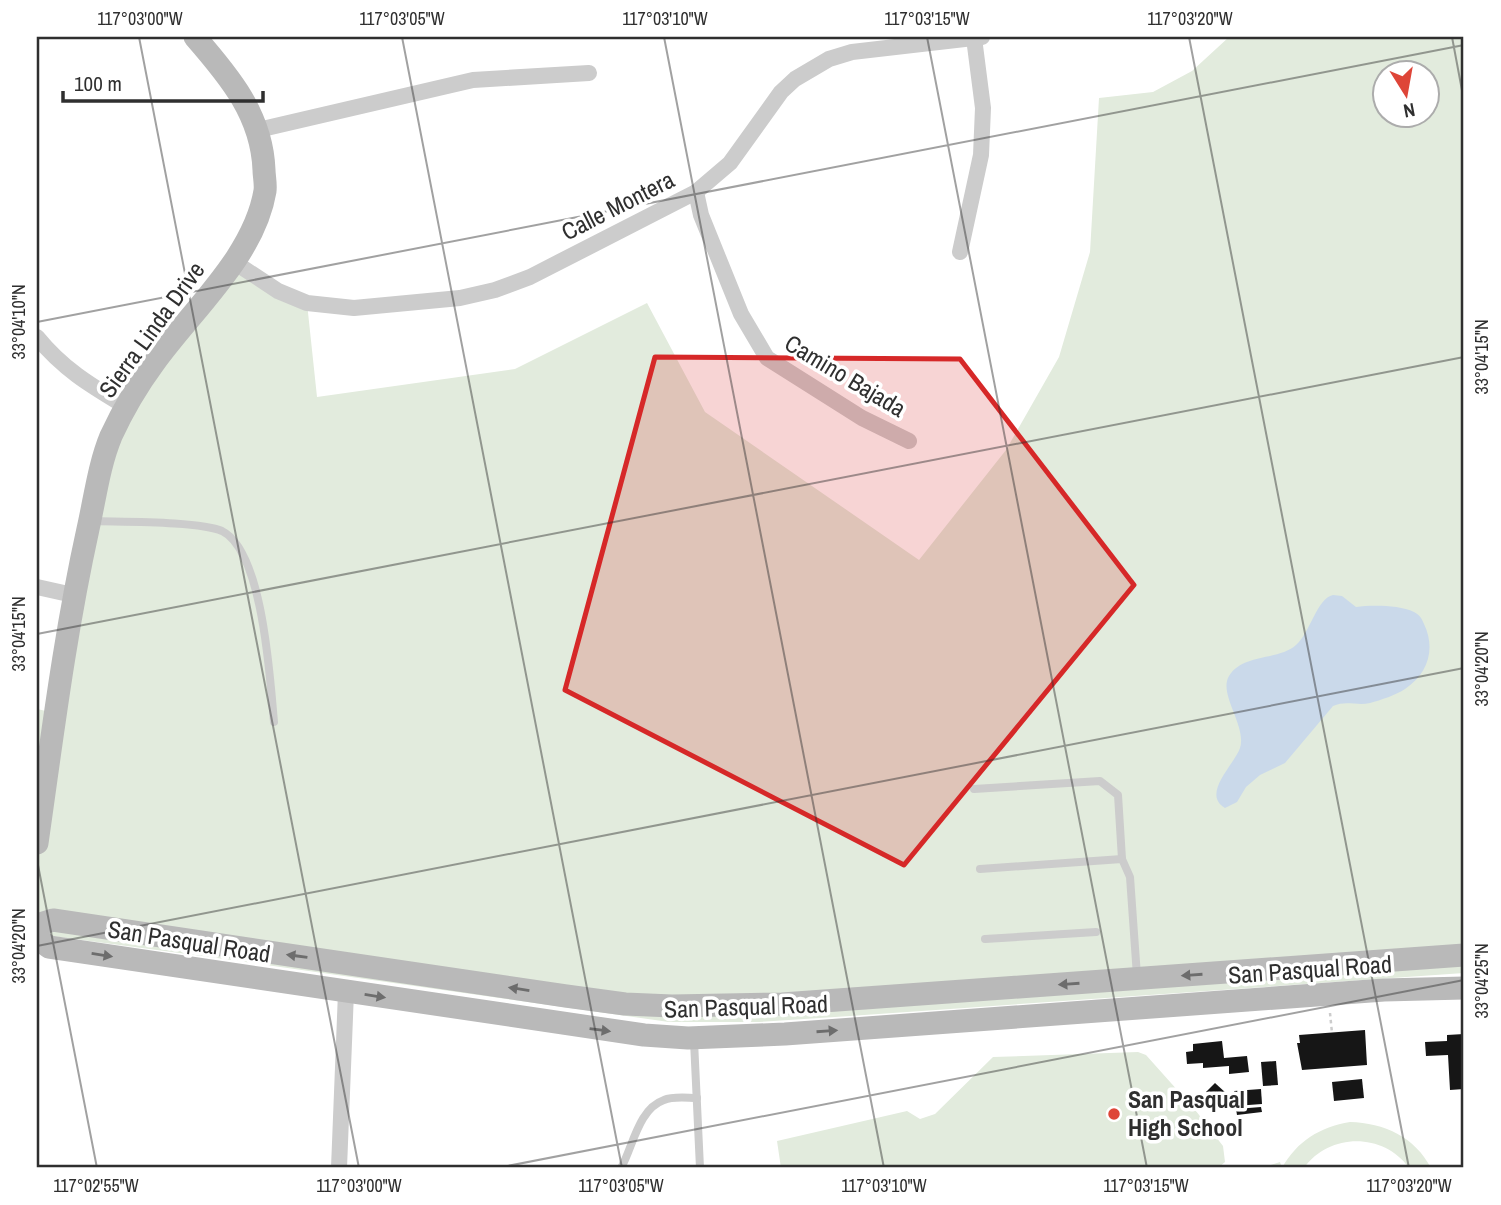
<svg xmlns="http://www.w3.org/2000/svg" width="1501" height="1205" font-family="'Archivo Narrow',sans-serif">
<style>
.green{fill:#e2ebdd;fill-rule:evenodd}
.water{fill:#cad9ea}
.building{fill:#161616}
.lines{fill:none;stroke-linecap:round;stroke-linejoin:round}
.path{stroke:#ccc;stroke-width:2.5;stroke-dasharray:3.5 3.5;stroke-linecap:butt}
.lane{stroke:#ccc;stroke-width:8}
.street{stroke:#ccc;stroke-width:16}
.secondary{stroke:#b9b9b9;stroke-width:23}
.oneway{fill:#6d6d6d}
.marked{fill:#d62828;fill-opacity:0.2;stroke:#d62828;stroke-width:5;stroke-linejoin:round}
.ticks{fill:none;stroke:#2f2f2f;stroke-width:2;stroke-opacity:0.45}
.poi-dot{fill:#de4538;stroke:#fff;stroke-width:2.5}
.labels{text-anchor:middle;stroke-width:7;stroke-linejoin:round;paint-order:stroke}
.street-label{font-size:24px;fill:#2f2f2f;stroke:#fff}
.poi-label{font-size:24px;font-weight:bold;fill:#2f2f2f;stroke:#fff;text-anchor:start}
.neatline{fill:none;stroke:#2f2f2f;stroke-width:2.5}
.ticks-label{font-size:18px;text-anchor:middle;fill:#2f2f2f}
</style>
<rect width="100%" height="100%" fill="#fff"/>
<g class="green">
<path d="M 1229,37 L 1464,37 L 1464,973 L 850,1016 L 759,1022 L 669,1022 L 217,958 L 37,934 L 37,709 L 55,713 L 110,440 L 234,262 L 307,303 L 317,397 L 515,369 L 647,303 L 705,412 L 919,560 L 1006,450 L 1059,357 L 1090,252 L 1099,98 L 1153,92 L 1192,71 ZM 1386,74 L 1428,74 L 1428,116 L 1386,116 Z"/>
<path d="M 1138,1052 L 1146,1055 L 1196,1111 L 1223,1146 L 1225,1162 L 1218,1168 L 781,1168 L 777,1141 L 907,1111 L 920,1119 L 935,1114 L 993,1057 Z"/>
<path d="M 1350,1122 C 1384,1123 1415,1137 1431,1168 L 1409,1168 C 1383,1132 1329,1133 1304,1168 L 1262,1168 L 1280,1162 L 1282,1168 C 1297,1141 1320,1127 1350,1122 Z"/>
</g>
<path class="water" d="M 1333,595 L 1342,596 L 1356,607 C 1372,605 1399,605 1414,612 C 1420,615 1422,619 1424,624 C 1436,649 1428,674 1405,689 C 1396,695 1381,700 1370,703 C 1357,706 1346,700 1333,706 L 1285,763 L 1260,775 L 1246,787 L 1237,802 L 1225,808 C 1201,794 1234,765 1240,748 C 1247,726 1218,694 1229,676 C 1243,653 1278,661 1296,645 C 1310,633 1317,598 1333,595 Z"/>
<g class="building">
<path d="M 1365,1030 L 1367,1065 L 1302,1070 L 1297,1043 L 1300,1043 L 1299,1035 Z"/>
<path d="M 1464,1034 L 1464,1089 L 1450,1090 L 1448,1055 L 1426,1056 L 1425,1042 L 1447,1041 L 1447,1035 Z"/>
<path d="M 1222,1041 L 1224,1058 L 1247,1056 L 1249,1072 L 1229,1074 L 1229,1066 L 1203,1068 L 1203,1063 L 1187,1064 L 1186,1052 L 1193,1051 L 1193,1044 Z"/>
<path d="M 1276,1061 L 1278,1085 L 1263,1086 L 1261,1062 Z"/>
<path d="M 1362,1079 L 1364,1098 L 1334,1101 L 1332,1082 Z"/>
<path d="M 1215,1083 L 1227,1094 L 1218,1104 L 1206,1092 Z"/>
<path d="M 1261,1089 L 1262,1104 L 1235,1106 L 1234,1091 Z"/>
<path d="M 1261,1107 L 1262,1112 L 1237,1115 L 1236,1109 Z"/>
</g>
<g class="lines">
<path class="path" d="M 1330,1013 L 1332,1033"/>
<g class="lane">
<path d="M 93,521 C 121,522 200,521 222,531 C 263,551 270,679 274,722"/>
<path d="M 974,789 L 1100,781 L 1118,795 L 1122,859 L 1130,877 L 1137,976"/>
<path d="M 980,869 L 1122,859"/>
<path d="M 985,939 L 1096,932"/>
<path d="M 694,1041 L 700,1168"/>
<path d="M 621,1168 C 633,1147 638,1109 664,1100 C 673,1096 687,1098 697,1098"/>
</g>
<g class="street">
<path d="M 258,130 L 473,80 L 589,73"/>
<path d="M 696,192 L 701,215 L 741,314 L 767,358 L 862,418 L 909,441"/>
<path d="M 960,252 L 981,155 L 983,108 L 974,38"/>
<path d="M 234,262 L 278,291 L 307,303 L 354,308 L 460,298 L 495,290 L 530,277 L 696,192 L 730,163 L 781,92 L 795,79 L 829,59 L 852,52 L 982,37"/>
<path d="M 37,337 C 63,369 90,385 125,406"/>
<path d="M 37,587 L 73,595"/>
<path d="M 339,1168 L 346,992"/>
</g>
<g class="secondary">
<path d="M 37,843 C 52,738 65,633 88,529 C 95,498 99,465 111,436 C 123,410 137,386 154,363 C 191,311 254,257 265,191 C 266,184 264,176 264,170 C 262,115 229,76 195,37"/>
<path d="M 37,925 L 53,920 L 566,996 L 625,1004 L 672,1006 L 782,1004 L 1464,955"/>
<path d="M 37,938 L 49,947 L 644,1035 L 688,1038 L 785,1034 L 1384,990 L 1464,988"/>
</g>
</g>
<defs><path id="oneway-solid" d="M-6-.8H1V-3.2L6.5 0L1 3.2V.8H-6Z" transform="scale(1.75)"/></defs>
<g class="oneway">
<use href="#oneway-solid" transform="translate(102 955) rotate(9)"/>
<use href="#oneway-solid" transform="translate(297 956) rotate(-172)"/>
<use href="#oneway-solid" transform="translate(1192 975) rotate(176)"/>
<use href="#oneway-solid" transform="translate(1069 984) rotate(176)"/>
<use href="#oneway-solid" transform="translate(519 989) rotate(-171)"/>
<use href="#oneway-solid" transform="translate(375 996) rotate(9)"/>
<use href="#oneway-solid" transform="translate(600 1030) rotate(7)"/>
<use href="#oneway-solid" transform="translate(827 1031) rotate(-4)"/>
</g>
<path class="marked" d="M 655,357 L 960,359 L 1134,585 L 904,865 L 565,690 Z"/>
<path class="ticks" d="M 139,37 L 359,1168M 402,37 L 622,1168M 664,37 L 884,1168M 927,37 L 1147,1168M 1189,37 L 1409,1168M 1452,37 L 1464,101M 37,322 L 1464,45M 37,634 L 1464,357M 37,860 L 97,1168M 37,946 L 1464,668M 497,1168 L 1464,980"/>
<circle class="poi-dot" cx="1114" cy="1114" r="7"/>
<g class="labels">
<g class="street-label">
<text transform="translate(618 206) rotate(-27)" y="8">Calle Montera</text>
<text transform="translate(152 330) rotate(-54)" y="8">Sierra Linda Drive</text>
<text transform="translate(845 376) rotate(31)" y="8">Camino Bajada</text>
<text transform="translate(189 942) rotate(9)" y="8">San Pasqual Road</text>
<text transform="translate(1310 970) rotate(-4)" y="8">San Pasqual Road</text>
<text transform="translate(746 1007) rotate(-2)" y="8">San Pasqual Road</text>
</g>
<g class="poi-label">
<text x="1128" y="1108">San Pasqual<tspan x="1128" dy="28">High School</tspan></text>
</g>
</g>
<rect width="1501" height="1205" fill="none" stroke="#ffffff" stroke-width="77"/>
<g transform="translate(1406 94) rotate(169)"><circle r="33" fill="#ffffff" stroke="#acacac" stroke-width="2"/>
<path d="M0-5L12 26L0 18L-12 26Z" fill="#de4538"/>
<text y="-10" font-size="19" font-weight="bold" text-anchor="middle" fill="#2f2f2f">N</text>
</g>
<path d="M63 91v10h200v-10" fill="none" stroke="#2f2f2f" stroke-width="3.5"/>
<text x="74" y="91" font-size="21" fill="#2f2f2f" stroke="#ffffff" stroke-width="5" paint-order="stroke">100 m</text>
<rect x="38" y="38" width="1424" height="1128" class="neatline"/>
<g class="ticks-label">
<text x="140" y="25">117°03'00"W</text>
<text x="402" y="25">117°03'05"W</text>
<text x="665" y="25">117°03'10"W</text>
<text x="927" y="25">117°03'15"W</text>
<text x="1190" y="25">117°03'20"W</text>
<text transform="translate(19 322) rotate(-90)" y="6">33°04'10"N</text>
<text transform="translate(1482 357) rotate(-90)" y="6">33°04'15"N</text>
<text transform="translate(19 634) rotate(-90)" y="6">33°04'15"N</text>
<text transform="translate(1482 669) rotate(-90)" y="6">33°04'20"N</text>
<text transform="translate(19 946) rotate(-90)" y="6">33°04'20"N</text>
<text transform="translate(1482 981) rotate(-90)" y="6">33°04'25"N</text>
<text x="96" y="1192">117°02'55"W</text>
<text x="359" y="1192">117°03'00"W</text>
<text x="621" y="1192">117°03'05"W</text>
<text x="884" y="1192">117°03'10"W</text>
<text x="1146" y="1192">117°03'15"W</text>
<text x="1409" y="1192">117°03'20"W</text>
</g>
</svg>
